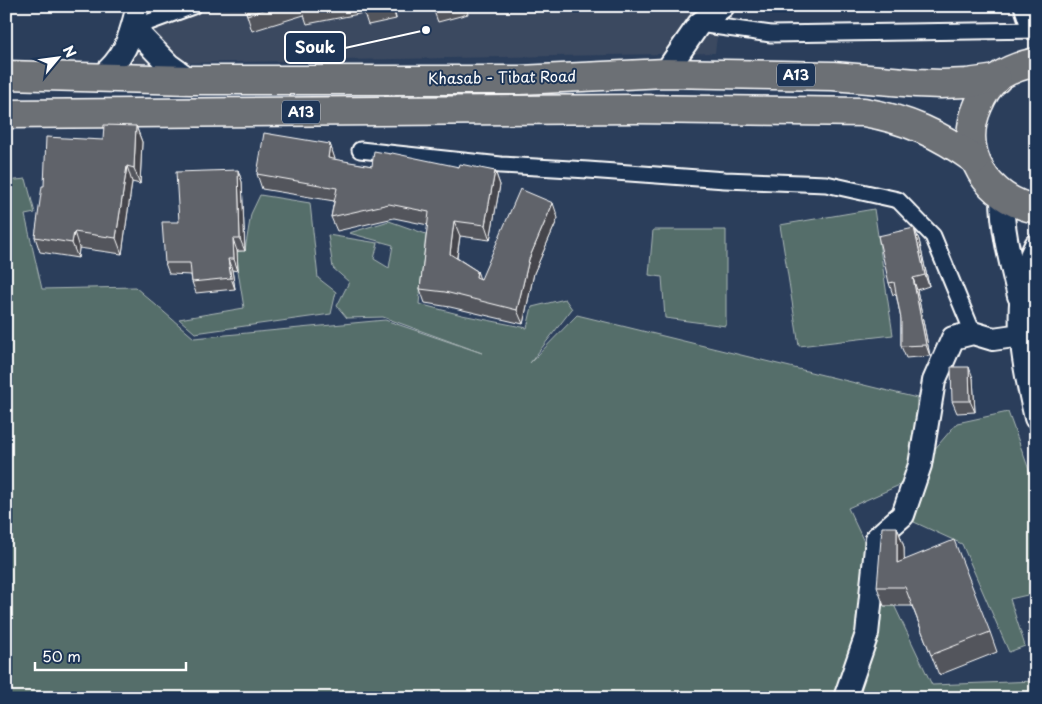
<svg xmlns="http://www.w3.org/2000/svg" width="1042" height="704" font-family="'Playpen Sans',sans-serif">
<style>
.built{fill:#3b4960}
.green{fill:#546e6b;stroke:#aab6b5}
.lines{fill:none;stroke-linecap:round;stroke-linejoin:round}
.street-casing{stroke:#fff;stroke-width:19}
.secondary-casing{stroke:#fff;stroke-width:26}
.highway-casing{stroke:#fff;stroke-width:31}
.street{stroke:#1d3557;stroke-width:15}
.secondary{stroke:#1d3557;stroke-width:22}
.highway{stroke:#6c6f75;stroke-width:28}
.wall{fill:#53555c;stroke:#fff}
.shaded-wall{fill:#44454b;stroke:#fff}
.building{fill:#61636b;stroke:#fff}
.labels{text-anchor:middle;stroke-width:4;stroke-linejoin:round;paint-order:stroke}
.shield{fill:#1d3557;stroke:#bbc2cd;stroke-width:1}
.shield-label{font-size:14px;font-weight:bold;fill:#fff}
.street-label{font-size:15px;fill:#fff;stroke:#1d3557}
.leader{fill:none;stroke:#fff;stroke-width:2}
.callout-dot{fill:#fff;stroke:#1d3557;stroke-width:2}
.callout{fill:#1d3557;stroke:#fff;stroke-width:2}
.callout-label{font-size:16px;text-anchor:middle;font-weight:bold;fill:#fff}
</style>
<rect width="100%" height="100%" fill="#2b3e5b"/>
<filter id="ink" filterUnits="userSpaceOnUse"><feTurbulence type="fractalNoise" baseFrequency=".02" numOctaves="2"/><feDisplacementMap in="SourceGraphic" scale="10" xChannelSelector="R" yChannelSelector="G"/><feConvolveMatrix kernelMatrix="1 2 1 2 8 2 1 2 1" color-interpolation-filters="sRGB"/></filter>
<g filter="url(#ink)">
<path class="built" d="M 140,6 L 721,6 L 715,53 L 124,64 Z"/>
<g class="green">
<path d="M 26,179 L 35,213 L 25,215 L 42,289 L 135,287 L 194,338 L 385,320 L 482,353 L 383,317 L 347,318 L 337,306 L 349,282 L 333,268 L 328,235 L 378,243 L 374,259 L 389,268 L 393,245 L 349,233 L 389,221 L 426,234 L 419,304 L 462,315 L 527,328 L 532,307 L 565,299 L 572,309 L 530,363 L 577,315 L 917,398 L 913,479 L 848,508 L 932,685 L 1036,681 L 1036,698 L 6,698 L 6,181 Z"/>
<path d="M 260,195 L 310,203 L 318,278 L 336,292 L 331,314 L 195,333 L 179,319 L 244,308 L 235,252 L 245,250 L 251,214 Z"/>
<path d="M 874,209 L 893,335 L 799,346 L 780,225 Z"/>
<path d="M 653,230 L 726,230 L 726,326 L 665,318 L 662,277 L 649,275 Z"/>
<path d="M 1008,412 L 1036,489 L 1036,593 L 1010,599 L 1025,646 L 1009,652 L 962,544 L 914,522 L 908,493 L 927,458 L 957,423 Z"/>
</g>
<g class="lines">
<g class="street-casing">
<g id="street">
<path d="M 1022,6 L 1030,30"/>
<path d="M 699,24 L 771,34 L 1036,30"/>
<path d="M 133,28 L 193,6"/>
<path d="M 360,150 L 501,165 L 588,170 L 725,180 L 826,184 L 898,200 L 933,236 L 973,333"/>
</g>
</g>
<g class="secondary-casing">
<g id="secondary">
<path d="M 133,28 L 169,65 L 190,80"/>
<path d="M 665,73 L 699,24 L 723,6"/>
<path d="M 99,78 C 126,58 130,37 138,6"/>
<path d="M 1002,196 C 1002,231 1011,263 1019,296"/>
<path d="M 1036,245 C 1009,297 1023,364 1036,418"/>
<path d="M 845,698 L 867,634 L 877,538 L 903,515 L 920,465 L 934,381 L 953,338 L 973,333 L 993,339 L 1021,335"/>
</g>
</g>
<g class="highway-casing">
<g id="highway">
<path d="M 1036,62 C 1022,65 1009,69 997,78 C 989,85 982,96 978,106 C 957,153 988,200 1036,209"/>
<path d="M 6,75 L 190,80 L 520,80 L 665,73 L 833,76 L 916,83 L 941,84 L 967,83 L 997,79"/>
<path d="M 6,114 L 636,109 L 864,112 C 908,120 939,134 975,160"/>
</g>
</g>
<use href="#street" class="street"/>
<use href="#secondary" class="secondary"/>
<use href="#highway" class="highway"/>
</g>
<g class="wall">
<path d="M 244,6 L 394,6 L 396,19 L 368,25 L 364,13 L 307,24 L 304,15 L 252,31 Z"/>
<path d="M 432,6 L 481,6 L 467,10 L 468,14 L 438,22 Z"/>
<path d="M 807,6 L 913,6 L 904,9 L 807,7 Z"/>
<path d="M 136,126 L 142,142 L 140,184 L 132,182 L 122,254 L 79,248 L 78,258 L 40,252 L 35,237 L 44,186 L 103,140 Z"/>
<path d="M 330,144 L 335,160 L 372,166 L 459,167 L 495,171 L 500,185 L 490,240 L 460,236 L 457,258 L 477,271 L 479,278 L 481,279 L 558,218 L 534,273 L 523,324 L 450,307 L 425,303 L 420,289 L 428,225 L 394,218 L 337,231 L 331,217 L 334,201 L 262,189 L 257,174 Z"/>
<path d="M 238,170 L 242,182 L 245,251 L 237,251 L 238,271 L 232,270 L 235,289 L 196,293 L 192,282 L 191,275 L 169,274 L 165,263 L 179,222 Z"/>
<path d="M 914,228 L 919,240 L 929,286 L 917,290 L 930,356 L 906,358 L 901,346 L 901,319 L 896,294 L 893,295 L 889,283 Z"/>
<path d="M 973,378 L 975,412 L 957,413 L 952,401 Z"/>
<path d="M 897,527 L 904,547 L 904,560 L 990,632 L 997,652 L 939,675 L 912,606 L 884,606 L 877,587 Z"/>
</g>
<g class="shaded-wall">
<path d="M 392,6 L 394,6 L 396,19 Z"/>
<path d="M 136,126 L 142,142 L 140,184 L 134,168 Z"/>
<path d="M 330,144 L 335,159 L 333,172 L 328,158 Z"/>
<path d="M 6,157 L 8,173 L 6,169 Z"/>
<path d="M 127,166 L 132,182 L 122,254 L 116,238 Z"/>
<path d="M 238,170 L 242,182 L 245,251 L 240,239 Z"/>
<path d="M 495,171 L 500,185 L 490,240 L 485,225 Z"/>
<path d="M 553,203 L 558,218 L 534,273 L 523,324 L 517,310 L 529,259 Z"/>
<path d="M 454,221 L 460,236 L 455,269 L 450,254 Z"/>
<path d="M 914,228 L 919,240 L 929,286 L 925,275 Z"/>
<path d="M 74,232 L 79,248 L 78,258 L 72,243 Z"/>
<path d="M 233,239 L 237,251 L 238,271 L 234,259 Z"/>
<path d="M 228,259 L 232,270 L 235,289 L 231,278 Z"/>
<path d="M 477,271 L 482,285 L 476,277 Z"/>
<path d="M 913,278 L 917,290 L 930,356 L 926,345 Z"/>
<path d="M 969,367 L 973,378 L 975,412 L 970,401 Z"/>
<path d="M 897,527 L 904,547 L 905,582 L 897,563 Z"/>
</g>
<g class="building">
<path d="M 244,6 L 277,6 L 247,15 Z"/>
<path d="M 301,6 L 312,6 L 301,8 Z"/>
<path d="M 361,6 L 378,6 L 362,10 Z"/>
<path d="M 104,125 L 136,126 L 134,168 L 127,166 L 116,238 L 74,232 L 72,243 L 35,237 L 42,186 L 44,186 L 46,137 L 103,140 Z"/>
<path d="M 264,133 L 330,144 L 328,158 L 372,166 L 374,151 L 391,154 L 392,153 L 459,167 L 460,164 L 495,171 L 485,225 L 454,221 L 450,254 L 477,271 L 476,277 L 481,279 L 520,189 L 553,203 L 529,259 L 517,310 L 445,292 L 420,289 L 429,212 L 389,204 L 331,217 L 337,188 L 257,174 Z"/>
<path d="M 238,170 L 240,239 L 233,239 L 234,259 L 228,259 L 231,278 L 192,282 L 190,263 L 165,263 L 162,222 L 179,222 L 176,172 Z"/>
<path d="M 914,228 L 925,275 L 913,278 L 926,345 L 901,346 L 901,319 L 894,282 L 889,283 L 878,236 Z"/>
<path d="M 951,367 L 969,367 L 970,401 L 952,401 Z"/>
<path d="M 882,527 L 897,527 L 897,563 L 954,540 L 990,632 L 931,655 L 905,587 L 877,587 Z"/>
</g>
</g>
<g class="labels">
<g class="shield">
<rect x="777" y="63.5" width="38" height="23" rx="4"/>
<rect x="282" y="100.5" width="38" height="23" rx="4"/>
</g>
<g class="shield-label">
<text x="796" y="80">A13</text>
<text x="301" y="117">A13</text>
</g>
<g class="street-label">
<text transform="translate(502 78) rotate(-1)" y="5">Khasab - Tibat Road</text>
</g>
</g>
<path class="leader" d="M426 30L345 48"/>
<circle class="callout-dot" cx="426" cy="30" r="5"/>
<rect class="callout" x="285" y="32" width="60" height="31" rx="5"/>
<g class="callout-label">
<text x="315" y="53">Souk</text>
</g>
<rect width="1042" height="704" fill="none" stroke="#1d3557" stroke-width="25"/>
<rect x="12" y="12" width="1017" height="679" fill="none" stroke="#fff" stroke-width="2" filter="url(#ink)"/>
<g transform="translate(58 58) rotate(61)" stroke="#1d3557" stroke-width="4" paint-order="stroke">
<path d="M0-4L9 19L0 12L-9 19Z" fill="#ffffff"/>
<text y="-8" font-size="14" font-weight="bold" text-anchor="middle" fill="#ffffff">N</text>
</g>
<path d="M35 662v8h151v-8" fill="none" stroke="#ffffff" stroke-width="2.5"/>
<text x="42" y="662" font-size="15" fill="#ffffff" stroke="#1d3557" stroke-width="4" paint-order="stroke">50 m</text>
</svg>
